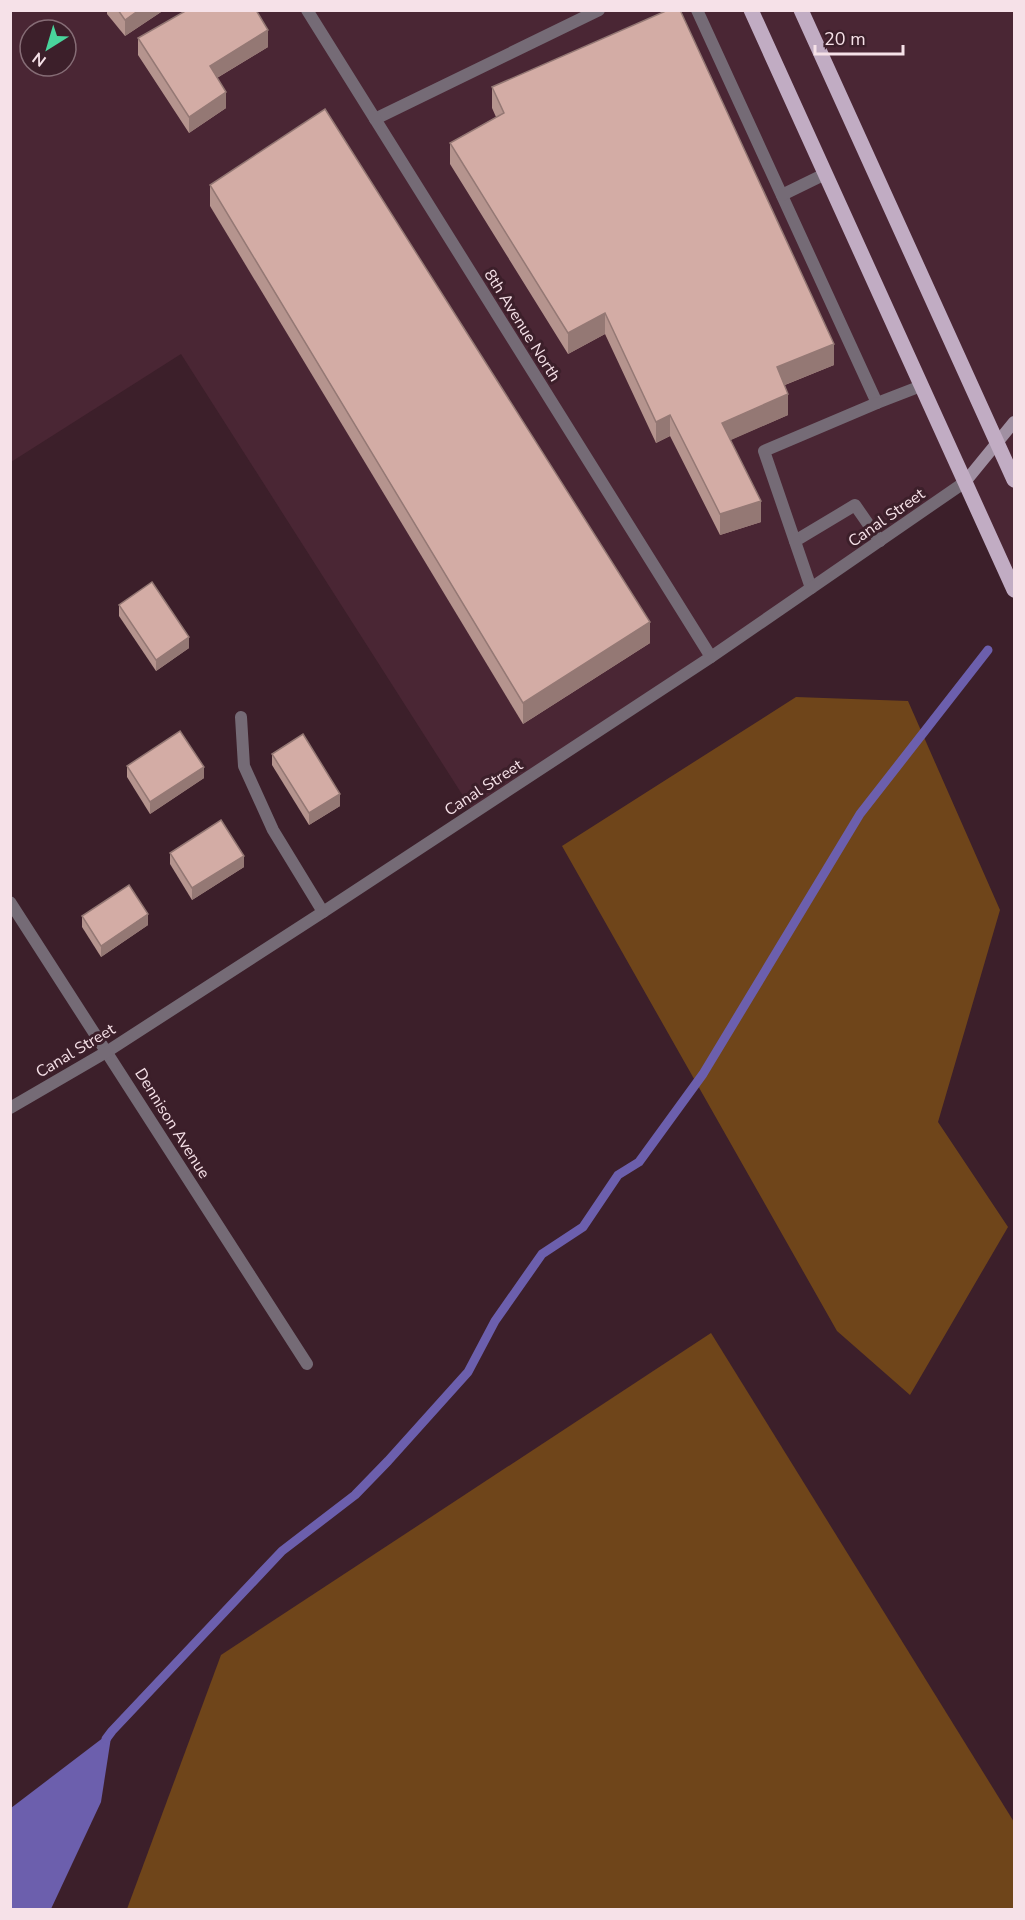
<svg xmlns="http://www.w3.org/2000/svg" width="1025" height="1920" font-family="'Nunito Sans',sans-serif">
<style>
.built{fill:#4a2634;fill-rule:evenodd}
.green{fill:#6f451a}
.water{fill:#6c5fad}
.lines{fill:none;stroke-linecap:round;stroke-linejoin:round}
.stream{stroke:#6c5fad;stroke-width:9}
.lane{stroke:#756b76;stroke-width:12}
.street{stroke:#756b76;stroke-width:12}
.secondary{stroke:#a090a2;stroke-width:12}
.primary{stroke:#c1acc3;stroke-width:15}
.wall{fill:#b5948e}
.shaded-wall{fill:#947874}
.building{fill:#d3aca5;stroke:#947874;stroke-width:1.5}
.labels{text-anchor:middle;stroke-width:6;stroke-linejoin:round;paint-order:stroke}
.street-label{font-size:16px;fill:#f6e1e8;stroke:#3c1f2a}
</style>
<rect width="100%" height="100%" fill="#3c1f2a"/>
<path class="built" d="M 11,11 L 1014,11 L 1014,590 L 965,482 L 474,813 L 181,354 L 11,462 ZM 30,30 L 66,30 L 66,66 L 30,66 Z"/>
<g class="green">
<path d="M 796,697 L 908,701 L 1000,910 L 938,1122 L 1008,1227 L 910,1395 L 837,1331 L 562,846 Z"/>
<path d="M 711,1333 L 1014,1822 L 1014,1909 L 127,1909 L 221,1655 Z"/>
</g>
<path class="water" d="M 112,1731 L 101,1802 L 51,1909 L 11,1909 L 11,1808 Z"/>
<g class="lines">
<path class="stream" d="M 106,1739 L 112,1731 L 282,1551 L 355,1495 L 388,1461 L 468,1372 L 495,1321 L 542,1254 L 583,1227 L 618,1175 L 639,1162 L 703,1074 L 860,814 L 988,650"/>
<g class="lane">
<path d="M 697,10 L 877,403 L 921,386"/>
<path d="M 375,119 L 599,10"/>
<path d="M 782,195 L 825,174"/>
<path d="M 795,541 L 855,505 L 880,541"/>
<path d="M 811,588 L 764,451 L 877,403"/>
</g>
<g class="street">
<path d="M 307,10 L 711,657"/>
<path d="M 241,717 L 244,766 L 273,830 L 323,912"/>
<path d="M 10,902 L 307,1364"/>
<path d="M 10,1108 L 108,1051 L 323,912 L 711,657 L 965,482"/>
</g>
<path class="secondary" d="M 965,482 L 1014,422"/>
<g class="primary">
<path d="M 751,10 L 1014,590"/>
<path d="M 801,10 L 1014,480"/>
</g>
</g>
<g class="wall">
<path d="M 107,10 L 164,10 L 125,36 L 107,14 Z"/>
<path d="M 138,38 L 268,47 L 217,78 L 226,108 L 189,133 L 138,55 Z"/>
<path d="M 492,87 L 834,365 L 785,385 L 788,415 L 730,440 L 761,522 L 720,535 L 670,436 L 656,443 L 605,334 L 568,354 L 450,164 L 450,143 L 496,117 L 492,108 Z"/>
<path d="M 210,185 L 650,643 L 523,724 L 210,206 Z"/>
<path d="M 119,605 L 189,648 L 156,671 L 119,616 Z"/>
<path d="M 272,754 L 340,806 L 309,825 L 272,765 Z"/>
<path d="M 127,766 L 204,778 L 150,814 L 127,777 Z"/>
<path d="M 170,853 L 244,867 L 192,900 L 170,864 Z"/>
<path d="M 82,916 L 148,925 L 101,957 L 82,927 Z"/>
</g>
<g class="shaded-wall">
<path d="M 139,10 L 164,10 L 125,36 L 125,20 Z"/>
<path d="M 268,30 L 268,47 L 210,82 L 210,66 Z"/>
<path d="M 226,92 L 226,108 L 189,133 L 189,117 Z"/>
<path d="M 605,313 L 605,334 L 568,354 L 568,333 Z"/>
<path d="M 834,344 L 834,365 L 777,388 L 777,367 Z"/>
<path d="M 788,394 L 788,415 L 722,444 L 722,423 Z"/>
<path d="M 670,415 L 670,436 L 656,443 L 656,422 Z"/>
<path d="M 761,501 L 761,522 L 720,535 L 720,514 Z"/>
<path d="M 650,622 L 650,643 L 523,724 L 523,703 Z"/>
<path d="M 189,637 L 189,648 L 156,671 L 156,660 Z"/>
<path d="M 204,767 L 204,778 L 150,814 L 150,802 Z"/>
<path d="M 340,794 L 340,806 L 309,825 L 309,813 Z"/>
<path d="M 244,856 L 244,867 L 192,900 L 192,888 Z"/>
<path d="M 148,914 L 148,925 L 101,957 L 101,946 Z"/>
</g>
<g class="building">
<path d="M 118,10 L 139,10 L 125,20 Z"/>
<path d="M 187,10 L 256,10 L 268,30 L 210,66 L 226,92 L 189,117 L 138,38 Z"/>
<path d="M 668,10 L 680,10 L 834,344 L 777,367 L 788,394 L 722,423 L 761,501 L 720,514 L 670,415 L 656,422 L 605,313 L 568,333 L 450,143 L 504,113 L 492,87 Z"/>
<path d="M 325,109 L 650,622 L 523,703 L 210,185 Z"/>
<path d="M 152,582 L 189,637 L 156,660 L 119,605 Z"/>
<path d="M 180,731 L 204,767 L 150,802 L 127,766 Z"/>
<path d="M 303,734 L 340,794 L 309,813 L 272,754 Z"/>
<path d="M 221,820 L 244,856 L 192,888 L 170,853 Z"/>
<path d="M 129,885 L 148,914 L 101,946 L 82,916 Z"/>
</g>
<g class="labels">
<g class="street-label">
<text transform="translate(523 325) rotate(58)" y="6">8th Avenue North</text>
<text transform="translate(886 517) rotate(-35)" y="6">Canal Street</text>
<text transform="translate(483 787) rotate(-33)" y="6">Canal Street</text>
<text transform="translate(75 1050) rotate(-31)" y="6">Canal Street</text>
<text transform="translate(173 1123) rotate(58)" y="6">Dennison Avenue</text>
</g>
</g>
<rect width="1025" height="1920" fill="none" stroke="#f6e1e8" stroke-width="24"/>
<g transform="translate(48 48) rotate(217)"><circle r="28" fill="#3c1f2a" stroke="#866d76" stroke-width="1.5"/>
<path d="M0-4.5L10 22L0 15L-10 22Z" fill="#49d49c"/>
<text y="-9" font-size="16" font-weight="bold" text-anchor="middle" fill="#f6e1e8">N</text>
</g>
<path d="M815 45v9h88v-9" fill="none" stroke="#f6e1e8" stroke-width="3"/>
<text x="824" y="45" font-size="18" fill="#f6e1e8" stroke="#3c1f2a" stroke-width="4.5" paint-order="stroke">20 m</text>
</svg>
